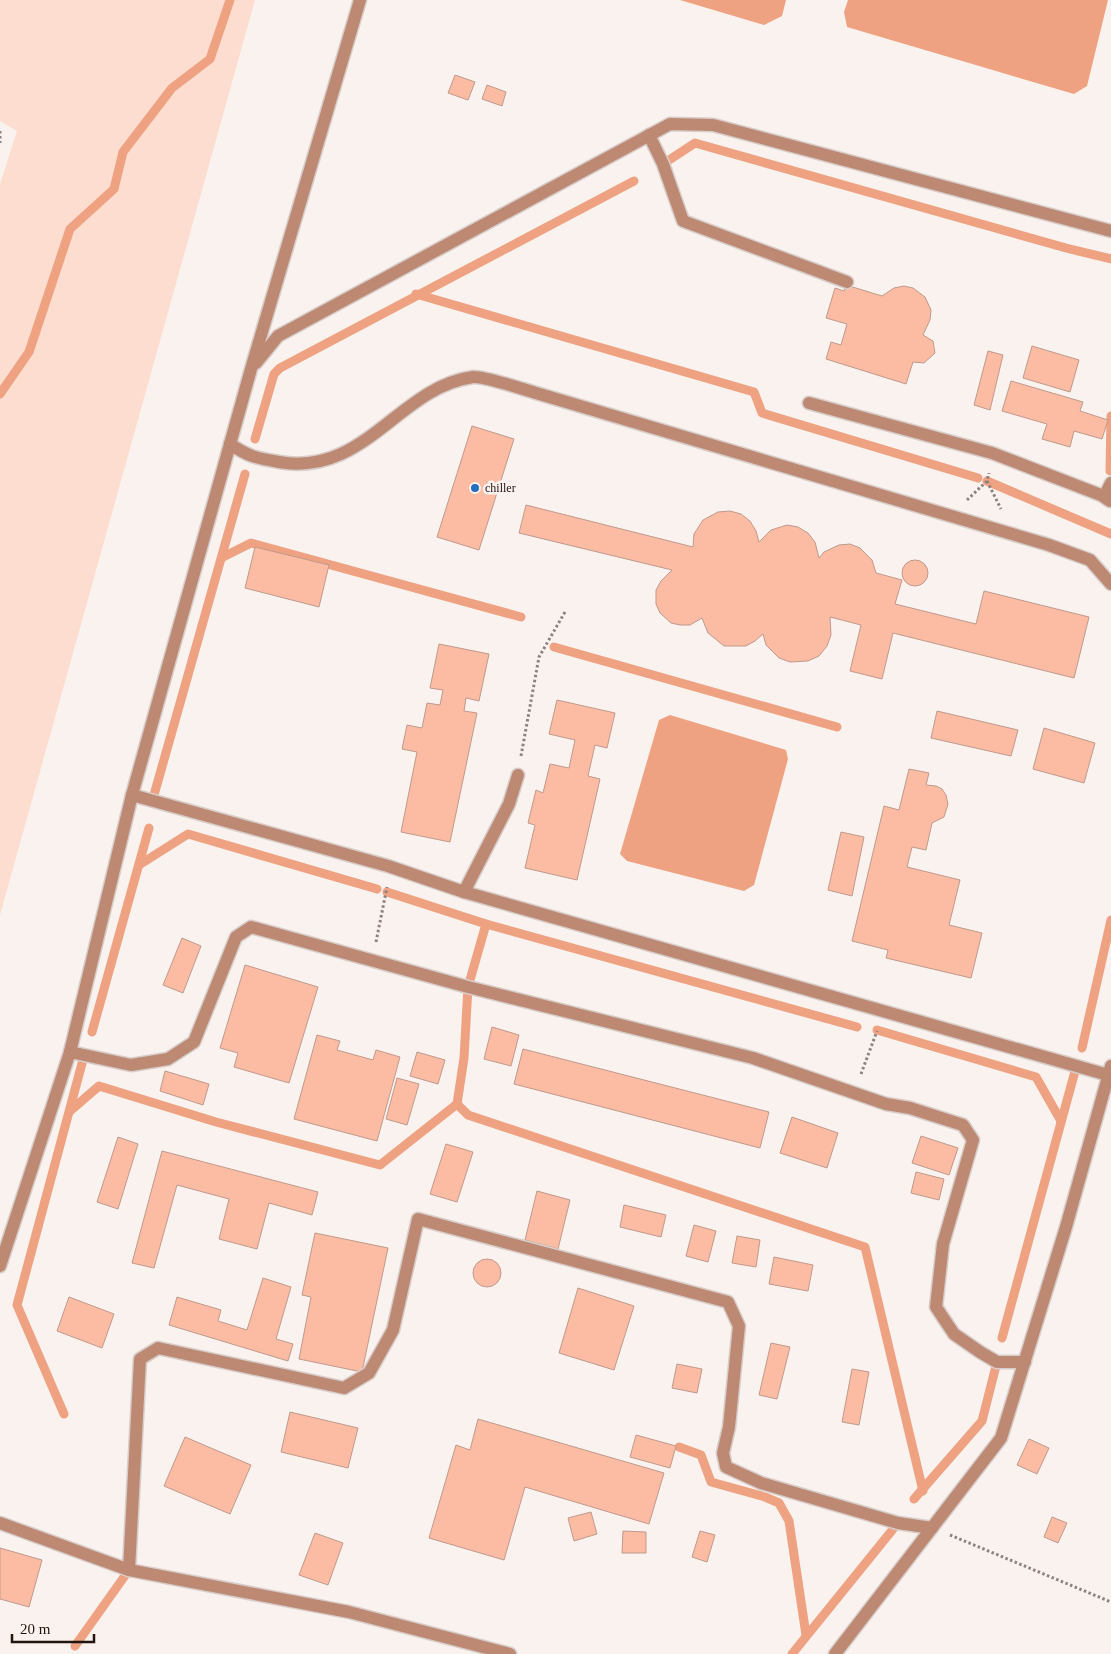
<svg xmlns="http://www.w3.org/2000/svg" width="1111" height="1654" font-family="'Times New Roman',serif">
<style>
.green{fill:#fdddd0}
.water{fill:#efa282}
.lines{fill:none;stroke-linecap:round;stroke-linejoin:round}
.stream{stroke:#efa282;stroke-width:9}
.building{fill:#fcbca3;stroke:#bf998b}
.minor-casing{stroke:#d7cecb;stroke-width:15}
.path{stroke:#8d827e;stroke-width:3;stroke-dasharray:2.5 2.5;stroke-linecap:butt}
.minor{stroke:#be8973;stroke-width:12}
.poi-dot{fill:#216fbe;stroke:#faf2ef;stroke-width:2}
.labels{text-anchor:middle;stroke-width:5;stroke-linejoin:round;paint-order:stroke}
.poi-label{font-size:12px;fill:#22140f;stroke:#faf2ef;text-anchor:start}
</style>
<rect width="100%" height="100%" fill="#faf2ef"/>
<path class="green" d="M 0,0 L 255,0 L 0,915 L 0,184 L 17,131 L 0,121 Z"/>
<g class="water">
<path d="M 680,0 L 786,0 L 782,16 L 764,25 Z"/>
<path d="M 848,0 L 1108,0 L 1087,86 L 1074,94 L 847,27 L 844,12 Z"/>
<path d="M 670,715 L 786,750 L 788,759 L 754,885 L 744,891 L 627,861 L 620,854 L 659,720 Z"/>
</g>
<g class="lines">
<g class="stream">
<path d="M 663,164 L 695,143 L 1066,248 L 1111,259"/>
<path d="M 416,294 L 754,392 L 762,413 L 978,478"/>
<path d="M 0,394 L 29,352 L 70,229 L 114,189 L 123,152 L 172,88 L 210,59 L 230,0"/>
<path d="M 255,439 L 274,374 L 280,368 L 634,181"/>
<path d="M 1110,471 L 1111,416"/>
<path d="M 987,481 L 1111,534"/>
<path d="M 223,557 L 251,543 L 521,617"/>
<path d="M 554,647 L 837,727"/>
<path d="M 152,802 L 245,474"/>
<path d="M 139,865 L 188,834 L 377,889"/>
<path d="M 387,892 L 486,924 L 857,1027"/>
<path d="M 486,924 L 468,987 L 464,1058 L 457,1104 L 468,1115 L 865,1247 L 923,1491"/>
<path d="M 877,1030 L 1036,1077 L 1061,1121"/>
<path d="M 92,1032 L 149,828"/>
<path d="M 1082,1048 L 1111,920"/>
<path d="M 70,1111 L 99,1086 L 216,1122 L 380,1165 L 457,1104"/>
<path d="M 1002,1338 L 1077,1064"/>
<path d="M 64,1414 L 17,1305 L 84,1056"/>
<path d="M 679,1447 L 701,1455 L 711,1482 L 765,1497 L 779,1503 L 789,1521 L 806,1635"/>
<path d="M 914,1499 L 982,1421 L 997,1362"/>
<path d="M 75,1646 L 129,1570"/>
<path d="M 792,1654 L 898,1523"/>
</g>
</g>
<g class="building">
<path d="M 455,75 L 475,82 L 468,100 L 448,93 Z"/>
<path d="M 487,85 L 506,92 L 502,106 L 482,99 Z"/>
<path d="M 846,285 L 882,296 L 894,288 L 904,286 L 913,288 L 925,297 L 931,310 L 930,320 L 923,335 L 933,341 L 935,353 L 924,363 L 913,362 L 906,384 L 826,359 L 831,342 L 841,345 L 847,324 L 826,318 L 835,288 L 844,291 Z"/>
<path d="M 1032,346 L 1079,360 L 1070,392 L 1023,378 Z"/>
<path d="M 988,351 L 1003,355 L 990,410 L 974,405 Z"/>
<path d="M 1011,381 L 1083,402 L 1080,411 L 1108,420 L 1102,439 L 1074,431 L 1070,447 L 1042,439 L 1047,424 L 1002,411 Z"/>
<path d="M 472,426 L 514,439 L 479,550 L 437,537 Z"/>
<path d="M 526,505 L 693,547 L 694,534 L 703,520 L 718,512 L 730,511 L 741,514 L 750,521 L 756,531 L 759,542 L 771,530 L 787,525 L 798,527 L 808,533 L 815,542 L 819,558 L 824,552 L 839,545 L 850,544 L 860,548 L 872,560 L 876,573 L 902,580 L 895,604 L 976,624 L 984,591 L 1089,617 L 1074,678 L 893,633 L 882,679 L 850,671 L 861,625 L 830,617 L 831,635 L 827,646 L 819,656 L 808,661 L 790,662 L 779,658 L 766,645 L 763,634 L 755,641 L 746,646 L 724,646 L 708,633 L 702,618 L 690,625 L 680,625 L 671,623 L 660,613 L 656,604 L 656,590 L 661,581 L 672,570 L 519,533 Z"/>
<path d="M 255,547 L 329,565 L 319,607 L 245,588 Z"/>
<circle cx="915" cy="573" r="13"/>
<path d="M 439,644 L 489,654 L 479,701 L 466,698 L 464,711 L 477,713 L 450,842 L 401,832 L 417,752 L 402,749 L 407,725 L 422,728 L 427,703 L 440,705 L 443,690 L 430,688 Z"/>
<path d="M 557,700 L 615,713 L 607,748 L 595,745 L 588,776 L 600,779 L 577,880 L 525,868 L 535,825 L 528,823 L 536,790 L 543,793 L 550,764 L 569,768 L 575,740 L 549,734 Z"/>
<path d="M 937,711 L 1018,730 L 1011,756 L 931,738 Z"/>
<path d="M 1044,728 L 1095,743 L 1084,783 L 1033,769 Z"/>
<path d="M 909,769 L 929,773 L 926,785 L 936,786 L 942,789 L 946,795 L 948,804 L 944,817 L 932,823 L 926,850 L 912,847 L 907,867 L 960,880 L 949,925 L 982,933 L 971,978 L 886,958 L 888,950 L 852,941 L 884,806 L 899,810 Z"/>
<path d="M 841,832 L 864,837 L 852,896 L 828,890 Z"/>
<path d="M 182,938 L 201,946 L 183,993 L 163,985 Z"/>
<path d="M 245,965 L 318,987 L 289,1083 L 234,1067 L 238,1053 L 220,1048 Z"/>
<path d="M 492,1027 L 519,1035 L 511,1066 L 484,1059 Z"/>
<path d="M 317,1035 L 340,1041 L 337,1050 L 373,1060 L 376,1050 L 400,1057 L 377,1141 L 294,1119 Z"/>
<path d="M 523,1049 L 769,1112 L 760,1148 L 514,1084 Z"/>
<path d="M 417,1052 L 445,1060 L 438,1084 L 410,1076 Z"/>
<path d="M 165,1071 L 209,1084 L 203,1105 L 160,1091 Z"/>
<path d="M 397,1078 L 419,1084 L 407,1125 L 386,1119 Z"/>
<path d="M 792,1117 L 838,1133 L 827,1168 L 780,1153 Z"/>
<path d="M 921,1136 L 958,1148 L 949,1175 L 912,1163 Z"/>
<path d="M 118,1137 L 138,1144 L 118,1209 L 97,1202 Z"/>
<path d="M 446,1144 L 473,1152 L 457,1202 L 430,1194 Z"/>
<path d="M 162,1151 L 318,1192 L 312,1215 L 269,1203 L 257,1249 L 219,1239 L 229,1199 L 177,1185 L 154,1268 L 132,1263 Z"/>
<path d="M 916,1172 L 944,1179 L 939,1200 L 911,1193 Z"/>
<path d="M 537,1191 L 570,1200 L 558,1249 L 525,1240 Z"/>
<path d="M 624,1205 L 666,1215 L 661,1237 L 620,1227 Z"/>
<path d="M 694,1225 L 716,1231 L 708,1262 L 686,1256 Z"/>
<path d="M 315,1233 L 388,1248 L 362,1372 L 299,1359 L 311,1297 L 302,1295 Z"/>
<path d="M 737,1236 L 760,1240 L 756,1267 L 732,1263 Z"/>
<path d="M 774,1257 L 813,1265 L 808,1291 L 769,1284 Z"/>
<circle cx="487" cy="1273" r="14"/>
<path d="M 263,1278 L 291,1287 L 276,1339 L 293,1344 L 288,1361 L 169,1325 L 177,1297 L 221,1310 L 218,1321 L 247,1330 Z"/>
<path d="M 578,1288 L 634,1306 L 614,1370 L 559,1353 Z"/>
<path d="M 69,1297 L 114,1314 L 102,1348 L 57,1331 Z"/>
<path d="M 771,1343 L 790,1347 L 777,1399 L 759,1395 Z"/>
<path d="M 677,1364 L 702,1369 L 697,1393 L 672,1388 Z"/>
<path d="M 852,1369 L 869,1372 L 859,1425 L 842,1422 Z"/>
<path d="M 290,1412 L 358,1428 L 348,1468 L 281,1452 Z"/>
<path d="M 478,1419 L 664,1473 L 649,1524 L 525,1487 L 504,1560 L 429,1538 L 456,1445 L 470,1450 Z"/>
<path d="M 636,1435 L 676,1446 L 670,1468 L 630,1457 Z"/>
<path d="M 185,1437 L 251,1465 L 230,1514 L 164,1486 Z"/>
<path d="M 1029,1439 L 1049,1448 L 1037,1474 L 1017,1465 Z"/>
<path d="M 591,1512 L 597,1534 L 574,1541 L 568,1518 Z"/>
<path d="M 1052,1517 L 1067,1523 L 1058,1543 L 1044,1537 Z"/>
<path d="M 623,1531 L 646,1532 L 646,1553 L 622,1553 Z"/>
<path d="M 700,1531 L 715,1535 L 707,1562 L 692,1557 Z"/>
<path d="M 315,1533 L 343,1543 L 328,1585 L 299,1575 Z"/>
<path d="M 0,1548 L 42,1560 L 29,1607 L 0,1599 Z"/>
</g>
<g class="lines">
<g class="minor-casing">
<g id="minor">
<path d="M 649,135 L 663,164 L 683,221 L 847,282"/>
<path d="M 256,363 L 278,336 L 670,124 L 713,125 L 1111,231"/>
<path d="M 809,403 L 992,453 L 1111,499"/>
<path d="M 230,444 C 249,457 257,458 279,462 C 365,477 399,387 473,377 C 484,376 523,389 536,393 L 1049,545 L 1090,560 L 1111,584"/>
<path d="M 1110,501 L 1104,497 L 1111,483"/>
<path d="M 132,795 L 388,866 L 464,892 L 509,804 L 518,775"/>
<path d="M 464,892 L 1108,1075"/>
<path d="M 70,1052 L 131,1065 L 168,1059 L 194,1042 L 236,937 L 251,927 L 468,987 L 753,1058 L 886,1104 L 910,1108 L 963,1125 L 973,1140 L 943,1244 L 936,1307 L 954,1334 L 980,1352 L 997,1362 L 1025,1362"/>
<path d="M 0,1266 L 70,1052 L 132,795 L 251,369 L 360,0"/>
<path d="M 0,1523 L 129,1570 L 349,1612 L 510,1654"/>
<path d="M 129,1570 L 140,1359 L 158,1348 L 344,1388 L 369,1373 L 393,1330 L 418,1219 L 728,1302 L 739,1326 L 729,1427 L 723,1453 L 726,1467 L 761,1483 L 898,1523 L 932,1528"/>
<path d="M 835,1654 L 1001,1438 L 1066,1227 L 1111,1066"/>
</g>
</g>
<g class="path">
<path d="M 0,131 L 0,143"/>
<path d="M 987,481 L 1001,509"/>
<path d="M 967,500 L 987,481 L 989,473"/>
<path d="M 521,756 L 539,657 L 565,612"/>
<path d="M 376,942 L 387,887"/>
<path d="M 861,1074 L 877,1031"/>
<path d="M 950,1535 L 1111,1602"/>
</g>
<use href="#minor" class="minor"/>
</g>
<circle class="poi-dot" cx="475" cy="488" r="5"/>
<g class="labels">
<g class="poi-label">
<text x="485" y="492">chiller</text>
</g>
</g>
<path d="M12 1634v8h82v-8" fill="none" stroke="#22140f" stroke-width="2.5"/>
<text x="20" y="1634" font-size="15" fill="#22140f" stroke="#faf2ef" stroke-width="4" paint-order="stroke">20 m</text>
</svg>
